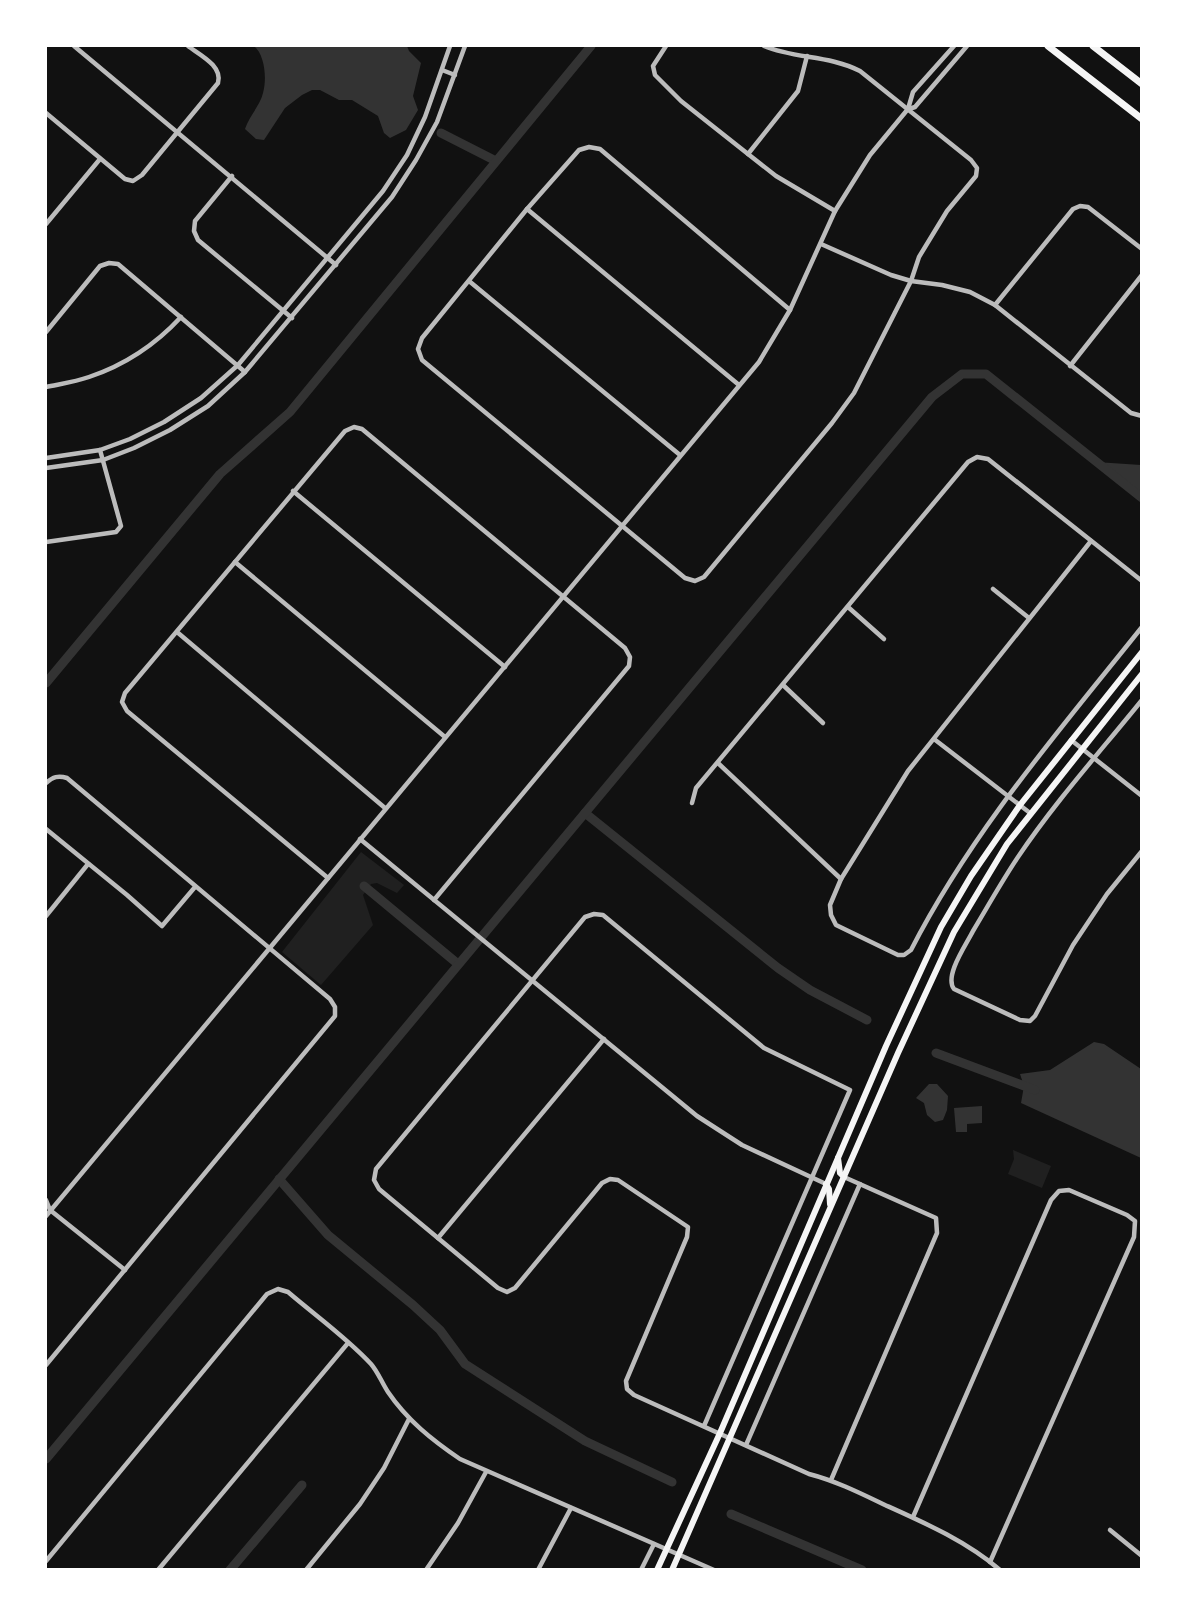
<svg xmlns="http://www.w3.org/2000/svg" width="1187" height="1615" font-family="'Exo 2',sans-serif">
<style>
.green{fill:#202020}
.water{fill:#333}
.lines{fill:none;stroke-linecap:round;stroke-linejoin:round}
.canal{stroke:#333;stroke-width:9}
.minor{stroke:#bcbcbc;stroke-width:4.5}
.secondary{stroke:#f5f5f5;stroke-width:6}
.primary{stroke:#f5f5f5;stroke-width:7}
</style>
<rect width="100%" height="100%" fill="#111"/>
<g class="green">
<path d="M 361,852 L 404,885 L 397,893 L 377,883 L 371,884 L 363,895 L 373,925 L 321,985 L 282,952 Z"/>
<path d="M 1013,1150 L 1051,1166 L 1042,1188 L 1008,1174 L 1014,1159 Z"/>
</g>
<g class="water">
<path d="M 254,46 L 407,46 L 409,51 L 421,63 L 413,96 L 418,110 L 406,130 L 390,138 L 384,133 L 378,116 L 352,100 L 339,100 L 320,90 L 312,90 L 302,95 L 285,108 L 264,140 L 256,139 L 245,129 C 249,116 260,106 263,93 C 267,79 265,55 254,46 Z"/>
<path d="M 1096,462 L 1141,465 L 1141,498 Z"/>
<path d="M 1094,1042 L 1104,1044 L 1141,1069 L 1141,1158 L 1021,1103 L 1024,1086 L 1020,1074 L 1050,1070 Z"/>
<path d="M 929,1084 L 937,1084 L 948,1096 L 947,1110 L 943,1120 L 935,1122 L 927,1115 L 924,1103 L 916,1098 Z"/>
<path d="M 982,1106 L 982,1123 L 967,1124 L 967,1132 L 956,1132 L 954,1108 Z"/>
</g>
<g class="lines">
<g class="canal">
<path d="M 441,133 L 496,161"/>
<path d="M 46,683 L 220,474 L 290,412 L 591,46"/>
<path d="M 585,813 L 778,968 L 810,990 L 867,1020"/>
<path d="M 364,886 L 458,964"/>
<path d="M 936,1053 L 1035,1090"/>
<path d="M 279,1179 L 328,1235 L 413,1305 L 440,1330 L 465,1364 L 585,1441 L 672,1482"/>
<path d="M 46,1459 L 932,397 L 962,374 L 986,374 L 1142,498"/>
<path d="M 731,1514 L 862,1570"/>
<path d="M 230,1570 L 302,1485"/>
</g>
<g class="minor">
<path d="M 74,46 L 336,265"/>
<path d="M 666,46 L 653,66 L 655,75 L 681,101 L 748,154 L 776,176 L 835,211"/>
<path d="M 764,46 C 795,59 829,55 860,71 L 971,160 L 977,168 L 976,176 L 947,211 L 919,257 L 911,281 L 854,393 L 832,423 L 704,577 L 695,581 L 685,578 L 422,360 L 418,349 L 422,338 L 527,209 L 579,150 L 589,147 L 600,149 L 790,310"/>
<path d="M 442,70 L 455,75"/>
<path d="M 909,109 L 915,107 L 967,46"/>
<path d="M 46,113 L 125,179 L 133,181 L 142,175 L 218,83 C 223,66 200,55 188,46"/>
<path d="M 748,154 L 798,91 L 807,56"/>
<path d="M 232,176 L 195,221 L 194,231 L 198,240 L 292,318"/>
<path d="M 527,209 L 739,385"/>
<path d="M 46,224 L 100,159"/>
<path d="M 821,244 L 891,275 L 911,281 L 942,285 L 970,292 L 995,305 L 1131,413 L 1142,416"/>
<path d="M 469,281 L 680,455"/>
<path d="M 995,305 L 1073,209 L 1080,206 L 1088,207 L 1142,249"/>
<path d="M 46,332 L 100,266 L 109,263 L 118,264 L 245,372"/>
<path d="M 1070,366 L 1142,275"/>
<path d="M 46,387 C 60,384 75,382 89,377 C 125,365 156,344 181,317"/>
<path d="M 46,458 L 100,450 L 130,439 L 164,422 L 201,398 L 238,365 L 383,191 L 407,155 L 425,117 L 450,46"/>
<path d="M 46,468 L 103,460 L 134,448 L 170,430 L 208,406 L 245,372 L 392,197 L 416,160 L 437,122 L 465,46"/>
<path d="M 293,491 L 505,667"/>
<path d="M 1091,541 L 908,771 L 841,879 L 830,905 L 831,915 L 836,925 L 898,955 L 904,955 L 911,950 C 972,831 1059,731 1142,627"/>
<path d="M 46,542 L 116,532 L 121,526 L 100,450"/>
<path d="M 235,562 L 445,737"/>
<path d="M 993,589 L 1029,618"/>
<path d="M 848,607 L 884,639"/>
<path d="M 177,632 L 385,808"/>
<path d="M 783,685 L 823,723"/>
<path d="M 1142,700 C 1100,752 1055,802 1018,857 C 1002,881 988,906 973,931 C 966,945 944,976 954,989 L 1020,1020 L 1030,1021 L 1035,1016 L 1073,945 L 1107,894 L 1142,851"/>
<path d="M 934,739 L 1030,813"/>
<path d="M 1071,740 L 1142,796"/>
<path d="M 718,763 L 841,879"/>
<path d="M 46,783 C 53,777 58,775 67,778 L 330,999 L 335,1007 L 335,1016 L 46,1365"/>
<path d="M 692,803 L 696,788 L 968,462 L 977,457 L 988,459 L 1142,581"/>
<path d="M 46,829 L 127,895 L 162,926 L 195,887"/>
<path d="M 360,839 L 697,1116 L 742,1145 L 826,1184"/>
<path d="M 328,878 L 127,711 L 122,702 L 125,693 L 345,431 L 354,427 L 362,429 L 625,648 L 630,657 L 629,666 L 434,900"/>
<path d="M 46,916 L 88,864"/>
<path d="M 46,1200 L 50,1210 L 125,1270"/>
<path d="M 46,1216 L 759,362 L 790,310 L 835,211 L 870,155 L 908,109 L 913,92 L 954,46"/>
<path d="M 438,1238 L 604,1039"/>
<path d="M 704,1426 L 850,1090 L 764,1048 L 603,915 L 594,914 L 585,917 L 376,1169 L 374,1180 L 379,1189 L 498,1288 L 507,1292 L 515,1288 L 602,1183 L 610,1179 L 618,1180 L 688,1227 L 687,1237 L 626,1381 L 627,1389 L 634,1395 L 809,1474 C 836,1481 860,1493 885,1505 C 925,1523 966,1541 1000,1570"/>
<path d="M 746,1445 L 860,1184"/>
<path d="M 831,1480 L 937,1233 L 936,1218 L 844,1177"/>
<path d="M 913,1517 L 1051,1200 L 1059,1191 L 1069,1190 L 1127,1215 L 1135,1221 L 1134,1237 L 990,1562"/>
<path d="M 1110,1530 L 1142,1556"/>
<path d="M 46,1561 L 267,1294 L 278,1289 L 288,1292 C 316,1316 347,1338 371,1364 C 378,1372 382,1383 388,1392 C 407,1420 432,1440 460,1459 L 714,1570"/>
<path d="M 158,1570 L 348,1343"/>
<path d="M 306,1570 L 360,1504 L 384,1468 L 409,1419"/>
<path d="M 426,1570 L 458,1523 L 486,1472"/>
<path d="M 538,1570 L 571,1508"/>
<path d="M 641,1570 L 654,1544"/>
</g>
<g class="secondary">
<path d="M 838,1158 L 840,1173 L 844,1177"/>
<path d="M 826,1184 L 829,1189 L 830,1204"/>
<path d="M 657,1570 L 720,1433 L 886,1046 L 941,927 L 971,876 L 1020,805 L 1142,652"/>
<path d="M 672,1570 L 898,1053 L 954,932 L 1007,844 L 1142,674"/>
</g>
<g class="primary">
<path d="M 1048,46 L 1142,119"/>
<path d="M 1093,46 L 1142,84"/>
</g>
</g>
<rect width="1187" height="1615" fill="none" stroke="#ffffff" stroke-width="94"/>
</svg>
